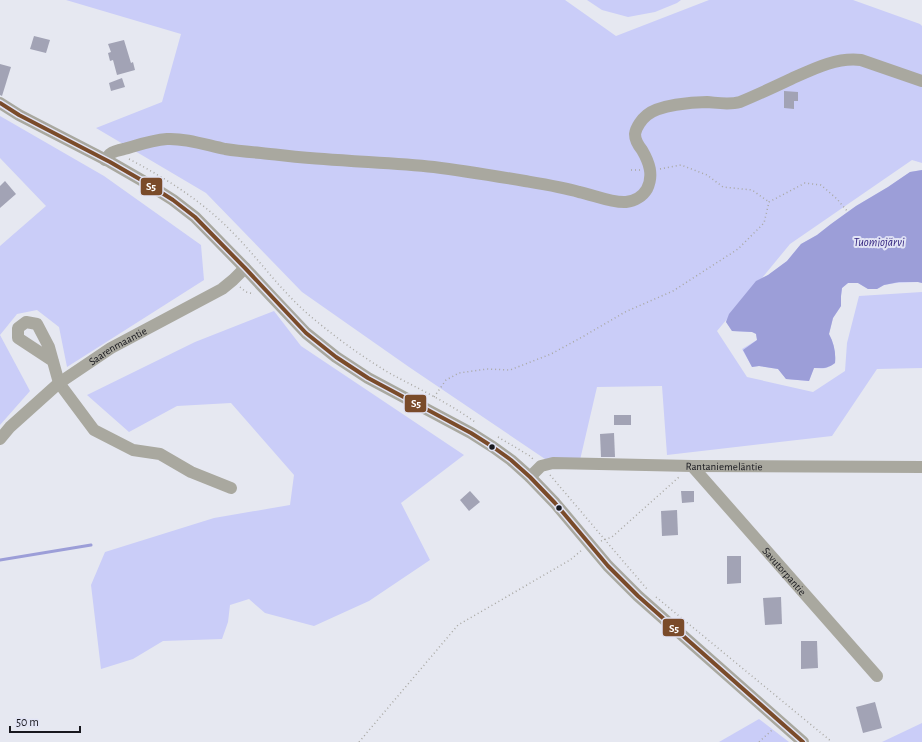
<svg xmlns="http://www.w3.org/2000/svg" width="922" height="742" font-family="'Alegreya Sans',sans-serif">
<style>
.green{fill:#cacdf8}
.water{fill:#9c9ed8}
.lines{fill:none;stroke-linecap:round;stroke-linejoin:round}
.stream{stroke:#9c9ed8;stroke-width:3}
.building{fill:#a2a3b5}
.path{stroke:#a9a8a3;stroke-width:1.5;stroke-dasharray:1 3;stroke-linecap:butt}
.minor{stroke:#a9a89f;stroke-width:12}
.bus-1-casing{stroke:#e2e4f5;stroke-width:7}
.bus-1{stroke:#7a4b2a;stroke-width:4}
.bus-dot{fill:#18181e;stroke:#e2e4f5;stroke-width:1.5}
.labels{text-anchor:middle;stroke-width:4;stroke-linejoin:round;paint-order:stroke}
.street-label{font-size:11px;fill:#18181e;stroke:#e2e4f5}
.water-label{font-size:12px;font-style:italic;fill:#2e1f7c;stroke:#e2e4f5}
.line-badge{stroke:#e2e4f5;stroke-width:1.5}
.badge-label{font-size:11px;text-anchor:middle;font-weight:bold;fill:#fff}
</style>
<rect width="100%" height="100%" fill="#e6e8f1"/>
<g class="green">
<path d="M 66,0 L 565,0 L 616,36 L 709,0 L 853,0 L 920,24 L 922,26 L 922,163 L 912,160 L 790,244 L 762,278 L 768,275 L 787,261 L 801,244 L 817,235 L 831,224 L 856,206 L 888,187 L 910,172 L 922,170 L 922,283 L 918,282 L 896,283 L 884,285 L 877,289 L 868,289 L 858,283 L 848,283 L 842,288 L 841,296 L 841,306 L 833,318 L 829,334 C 834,343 836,353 835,363 C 827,369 823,369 814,368 L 809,381 L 786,379 L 778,369 L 759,366 L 752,367 L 742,349 L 757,340 L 756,333 L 752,332 L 732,331 L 726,322 L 727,319 L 717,331 L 747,377 L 813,392 L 845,371 L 847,343 L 859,296 L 922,292 L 922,368 L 877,369 L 832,436 L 667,455 L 662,386 L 597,387 L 580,460 L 548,461 L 409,367 L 302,292 L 206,193 L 96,128 L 162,102 L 181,34 Z"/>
<path d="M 587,0 L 681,0 L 677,3 L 655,12 L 628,17 L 602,10 Z"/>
<path d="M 0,116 L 104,176 L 201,245 L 204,280 L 67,367 L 59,327 L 37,310 L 17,314 L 0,335 L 0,246 L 46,206 L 0,158 Z"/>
<path d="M 274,311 L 301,346 L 464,455 L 401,503 L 430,560 L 369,601 L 314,626 L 265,613 L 249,599 L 230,605 L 228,622 L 222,639 L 163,641 L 133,659 L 101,669 L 91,585 L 105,552 L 214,518 L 290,505 L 294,475 L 231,403 L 177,406 L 129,432 L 87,395 L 195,342 Z"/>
<path d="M 0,335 L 30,391 L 0,425 Z"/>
<path d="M 759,719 L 789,742 L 719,742 Z"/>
<path d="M 922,723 L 922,742 L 882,742 Z"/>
</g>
<path class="water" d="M 922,170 L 922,283 L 918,282 L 899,282 L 884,285 L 877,289 L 868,289 L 858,283 L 848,283 L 842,288 L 841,296 L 841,306 L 833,318 L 829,334 C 834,343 836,353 835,363 C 827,369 823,368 814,368 L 809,381 L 786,379 L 778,369 L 759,366 L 752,367 L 743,350 L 757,340 L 756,334 L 752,332 L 732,331 L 726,322 L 729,314 L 756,281 L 768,275 L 787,261 L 801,244 L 817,235 L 831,224 L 856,206 L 888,187 L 910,172 Z"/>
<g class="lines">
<path class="stream" d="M 0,560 L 91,545"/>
</g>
<g class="building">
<path d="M 34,36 L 50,40 L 46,53 L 30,49 Z"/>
<path d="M 124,40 L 131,63 L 133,62 L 135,70 L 117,75 L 113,60 L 110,61 L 108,53 L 111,52 L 108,44 Z"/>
<path d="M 0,64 L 11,67 L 2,96 L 0,95 Z"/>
<path d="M 122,78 L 125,87 L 111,91 L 109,83 Z"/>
<path d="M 784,91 L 798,92 L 798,101 L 794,101 L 794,109 L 784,108 Z"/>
<path d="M 5,181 L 16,194 L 0,208 L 0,186 Z"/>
<rect x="614" y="415" width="17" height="10"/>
<path d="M 614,433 L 615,457 L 601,457 L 600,434 Z"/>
<path d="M 470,491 L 480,502 L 469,511 L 460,500 Z"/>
<path d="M 681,491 L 694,491 L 694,502 L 682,503 Z"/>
<path d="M 677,510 L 678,535 L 662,536 L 661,511 Z"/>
<path d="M 727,556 L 741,556 L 741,583 L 727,584 Z"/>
<path d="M 781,597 L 782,624 L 765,625 L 763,598 Z"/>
<path d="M 801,641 L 817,641 L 818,668 L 801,669 Z"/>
<path d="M 875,702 L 882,728 L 863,733 L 856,707 Z"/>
</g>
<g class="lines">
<g class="path">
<path d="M 129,159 C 169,180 205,203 236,236 C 263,264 284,295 315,320 C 339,340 364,358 391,374 C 419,389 449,403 475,422"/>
<path d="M 660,169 L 681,165 L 707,175 L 723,187 L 752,190 L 769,202"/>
<path d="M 631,170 L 640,170"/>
<path d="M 240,287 L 246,292 L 254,294"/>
<path d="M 434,397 L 446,380 L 459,373 L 487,369 L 510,370 L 551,354 L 584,336 L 625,312 L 673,291 L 738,249 L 764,223 L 769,202 L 805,183 L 821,185 L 837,199 L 848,212"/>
<path d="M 498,437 L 530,456 L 534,460"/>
<path d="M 550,475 L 617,554 L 647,589"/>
<path d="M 601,541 L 612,537 L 679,477"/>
<path d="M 656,597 L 832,742"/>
<path d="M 359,742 L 458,625 L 570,560 L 582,550"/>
<path d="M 759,742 L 772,730"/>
</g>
<g class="minor">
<path d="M 0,103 L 19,115 L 110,162 L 143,181 L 173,200 L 195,217 L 245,268 L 272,297 L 306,333 L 336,357 L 368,378 L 471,433 L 493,447 L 511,460 L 530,477 L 555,503 L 608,566 L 638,596 L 803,742"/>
<path d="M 105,160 C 107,158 108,156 110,154 C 114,151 119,150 124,149 C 138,145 152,140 167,139 C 186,138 206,145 225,149 C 237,151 249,152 261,153 C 282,155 303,158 324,159 C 360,162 397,163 434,167 C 465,171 495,176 525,181 C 543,184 562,187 579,192 C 594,195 611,203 626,202 C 635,201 643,196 647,189 C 654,175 649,162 642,150 C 638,145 635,140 635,134 C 636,127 642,119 647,115 C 659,105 692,102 707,102 C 719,103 729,105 740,102 C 757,95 774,87 791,79 C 813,69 836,57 861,60 L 922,81"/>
<path d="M 53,361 L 18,338 L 18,328 L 26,322 L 37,324 L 49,347 L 59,383 L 94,430 L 133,450 L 160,454 L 191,472 L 231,488"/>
<path id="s1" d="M 0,439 L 10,427 L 59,383 L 111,348 L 222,289 L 233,280 L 245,268"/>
<path id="s2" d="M 692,466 L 877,676"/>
<path id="s3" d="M 530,477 L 541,466 L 553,463 L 692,466 L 922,467"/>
</g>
<g class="bus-1-casing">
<path id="bus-1" d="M 0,103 L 19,115 L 110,162 L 143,181 L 173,200 L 195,217 L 245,268 L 306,333 L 336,357 L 368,378 L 471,433 L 493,447 L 511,460 L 530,477 L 555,503 L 608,566 L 638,596 L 803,742"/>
</g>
<use href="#bus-1" class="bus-1"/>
</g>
<g class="bus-dot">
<circle cx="492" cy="447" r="3.5"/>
<circle cx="559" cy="508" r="3.5"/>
</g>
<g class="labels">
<g class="street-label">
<text dy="4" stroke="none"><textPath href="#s1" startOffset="151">Saarenmaantie</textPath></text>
<text dy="4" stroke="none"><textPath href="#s3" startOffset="199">Rantaniemeläntie</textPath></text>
<text dy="4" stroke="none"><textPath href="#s2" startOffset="140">Savutorpantie</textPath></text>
</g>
<g class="water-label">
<text x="879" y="246">Tuomiojärvi</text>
</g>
</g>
<g class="line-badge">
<rect x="140" y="177" width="23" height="19" rx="4" fill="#7a4b2a"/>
<rect x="404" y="394" width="23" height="19" rx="4" fill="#7a4b2a"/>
<rect x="662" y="618" width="23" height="19" rx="4" fill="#7a4b2a"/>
</g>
<g class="badge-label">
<text x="151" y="190">S5</text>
<text x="416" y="407">S5</text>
<text x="674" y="632">S5</text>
</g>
<path d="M10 726v6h70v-6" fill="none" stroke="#18181e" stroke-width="2"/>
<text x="16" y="726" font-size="12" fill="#18181e" stroke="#e2e4f5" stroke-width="3" paint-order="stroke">50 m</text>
</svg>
